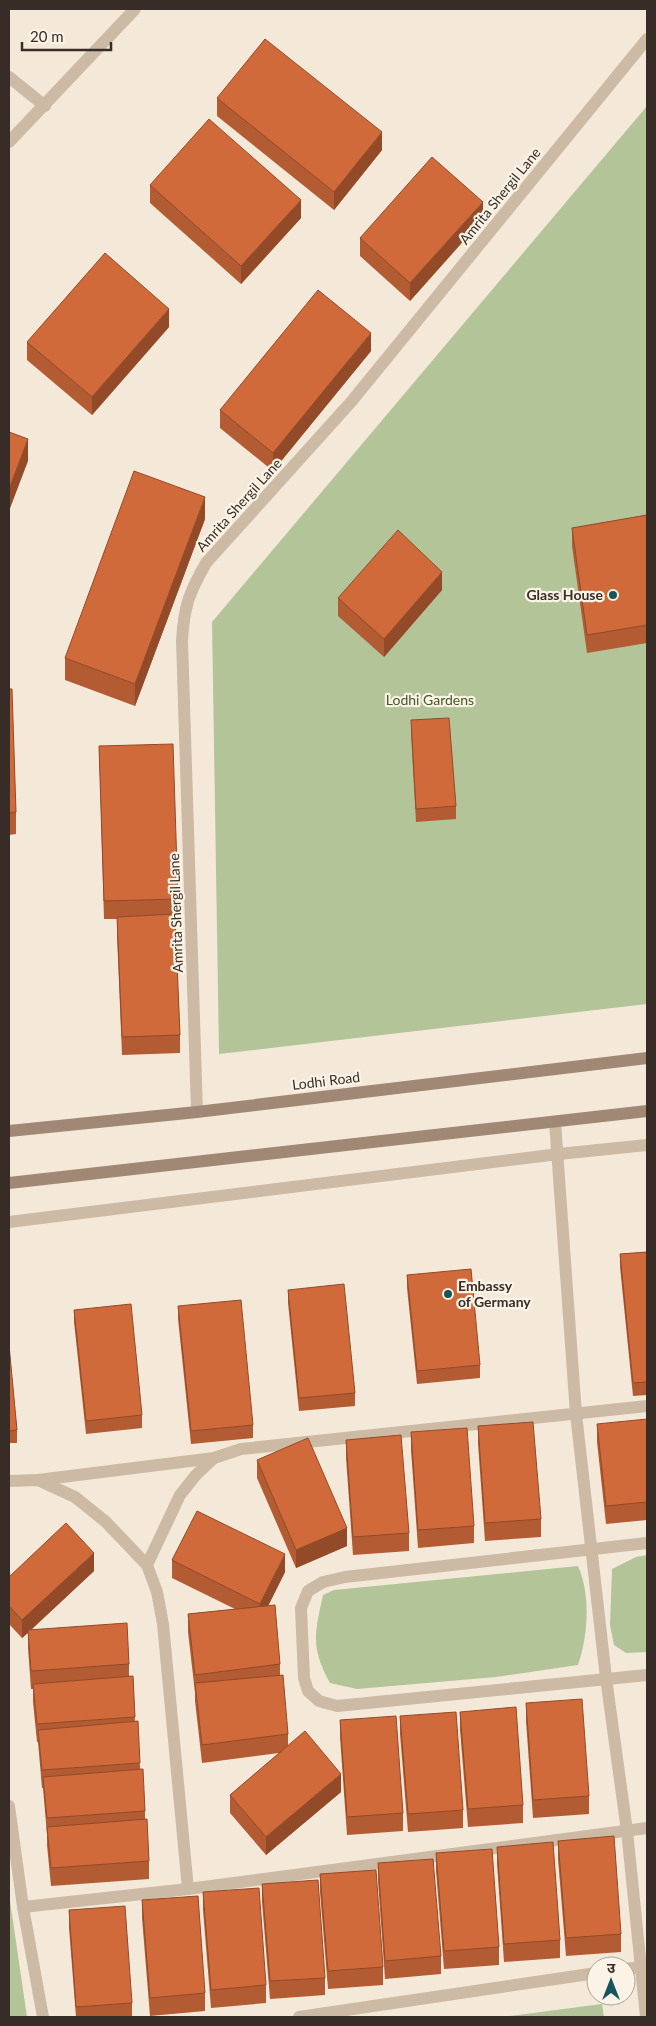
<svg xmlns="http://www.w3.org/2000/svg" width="656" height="2026" font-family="Lato,'Noto Sans Devanagari',sans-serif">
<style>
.green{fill:#b2c498}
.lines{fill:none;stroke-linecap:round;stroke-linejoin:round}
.service{stroke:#cdbaa4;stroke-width:12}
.minor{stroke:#cdbaa4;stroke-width:12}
.secondary{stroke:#a08875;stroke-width:12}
.wall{fill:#b35b33}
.shaded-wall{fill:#924a29}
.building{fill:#d06a3b;stroke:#924a29}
.poi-dot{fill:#19535c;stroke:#fbf3e6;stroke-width:2}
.labels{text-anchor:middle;stroke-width:4.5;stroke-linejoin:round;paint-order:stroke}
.street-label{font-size:14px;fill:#372d26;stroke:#fbf3e6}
.poi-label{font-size:14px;font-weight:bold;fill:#372d26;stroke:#fbf3e6;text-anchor:end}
.park-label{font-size:14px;fill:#435828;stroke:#fbf3e6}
</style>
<rect width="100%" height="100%" fill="#f4e9d9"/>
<g class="green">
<path d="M 647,106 L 647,1004 L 219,1054 L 212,622 Z"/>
<path d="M 647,1555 L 647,1652 L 626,1653 L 614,1645 L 610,1625 L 612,1569 L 636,1557 Z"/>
<path d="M 578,1566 C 591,1595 588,1636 578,1665 L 496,1677 L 357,1689 L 330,1683 C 310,1647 315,1633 323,1595 L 334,1590 Z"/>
<path d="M 9,1894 L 27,2017 L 9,2017 Z"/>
<path d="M 602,2004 L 604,2017 L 502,2017 Z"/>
</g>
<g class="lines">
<path class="service" d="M 9,1222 L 559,1154 L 647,1145"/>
<g class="minor">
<path d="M 9,77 L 45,106"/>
<path d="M 9,142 L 135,9"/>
<path d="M 197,1112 L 182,641 C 184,606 189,593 206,563 L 351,402 L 647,39"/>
<path d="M 555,1122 L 576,1414 L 606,1678 L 627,1831 L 646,2017"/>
<path d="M 38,1480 L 214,1458"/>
<path d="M 9,1481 L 38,1480 L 75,1497 L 106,1522 L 147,1565 L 157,1592 L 163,1624 L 188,1889 L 647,1828"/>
<path d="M 647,1543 L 345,1577 L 323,1582 L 308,1591 L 301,1608 L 304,1678 L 308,1691 L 319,1701 L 337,1706 L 647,1675"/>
<path d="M 147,1565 L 180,1495 L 196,1475 L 214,1458 L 241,1449 L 647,1406"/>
<path d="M 9,1806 L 23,1907 L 43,2017"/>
<path d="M 23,1907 L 188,1889"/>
<path d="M 626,1969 L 647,1966"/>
<path d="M 299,2017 L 596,1973"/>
</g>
<g class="secondary">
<path d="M 9,1131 L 197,1112 L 647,1058"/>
<path d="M 9,1183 L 647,1111"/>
</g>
</g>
<g class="wall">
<path d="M 217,98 L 382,150 L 334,210 L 217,116 Z"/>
<path d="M 150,185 L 301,218 L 241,284 L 150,203 Z"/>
<path d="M 483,219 L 410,301 L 360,256 L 360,238 Z"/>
<path d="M 169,327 L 92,415 L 27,360 L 27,342 Z"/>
<path d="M 371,351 L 273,471 L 220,428 L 220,410 Z"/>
<path d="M 647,515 L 647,643 L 587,653 L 572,546 L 572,528 Z"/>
<path d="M 205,519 L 135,706 L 65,680 L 65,658 Z"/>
<path d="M 442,590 L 384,657 L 338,616 L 338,598 Z"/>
<path d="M 9,689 L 16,812 L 16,834 L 9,835 Z"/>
<path d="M 411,720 L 456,806 L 456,819 L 416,822 L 411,732 Z"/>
<path d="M 99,746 L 178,899 L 178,917 L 175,917 L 180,1035 L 180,1053 L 122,1055 L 117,935 L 117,919 L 104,919 Z"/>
<path d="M 647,1252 L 647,1395 L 633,1396 L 620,1267 L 620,1254 Z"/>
<path d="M 407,1275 L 480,1365 L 480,1378 L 417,1384 L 407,1288 Z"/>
<path d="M 288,1290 L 355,1393 L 355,1406 L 299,1411 L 288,1303 Z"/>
<path d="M 178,1306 L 253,1425 L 253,1438 L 191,1444 L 178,1319 Z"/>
<path d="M 74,1310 L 142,1415 L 142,1428 L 86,1434 L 74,1322 Z"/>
<path d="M 9,1345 L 17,1430 L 17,1443 L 9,1443 Z"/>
<path d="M 647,1422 L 647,1520 L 606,1524 L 597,1442 L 597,1424 Z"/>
<path d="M 478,1426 L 541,1519 L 541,1537 L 485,1541 L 478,1444 Z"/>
<path d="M 411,1432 L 474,1526 L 474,1543 L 418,1548 L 411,1450 Z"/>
<path d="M 346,1440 L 409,1533 L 409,1551 L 353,1555 L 346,1458 Z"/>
<path d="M 257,1460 L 347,1546 L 296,1568 L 257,1478 Z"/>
<path d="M 172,1560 L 285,1572 L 268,1606 L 280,1664 L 280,1675 L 288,1734 L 288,1745 L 341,1792 L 266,1855 L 230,1813 L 230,1795 L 279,1753 L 202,1763 L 195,1701 L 195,1693 L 188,1632 L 188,1614 L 235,1609 L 172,1578 Z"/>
<path d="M 94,1571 L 31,1630 L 129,1664 L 129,1676 L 133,1676 L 135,1722 L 145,1811 L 145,1820 L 149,1861 L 149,1879 L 51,1886 L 47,1845 L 47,1835 L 43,1788 L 42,1788 L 38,1742 L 37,1742 L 33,1702 L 33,1689 L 31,1689 L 28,1648 L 28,1633 L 22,1638 L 9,1624 L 9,1577 Z"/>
<path d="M 526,1703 L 589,1796 L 589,1814 L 533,1818 L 526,1721 Z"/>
<path d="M 460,1712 L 523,1805 L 523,1823 L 468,1827 L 460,1730 Z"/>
<path d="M 400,1716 L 463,1810 L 463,1828 L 408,1832 L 400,1734 Z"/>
<path d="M 340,1720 L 403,1813 L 403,1831 L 347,1835 L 340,1737 Z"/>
<path d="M 558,1841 L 621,1934 L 621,1952 L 566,1956 L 558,1859 Z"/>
<path d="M 497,1847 L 560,1940 L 560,1958 L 504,1962 L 497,1864 Z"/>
<path d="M 436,1853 L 499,1947 L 499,1965 L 444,1969 L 436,1871 Z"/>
<path d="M 378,1863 L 441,1956 L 441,1974 L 385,1979 L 378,1881 Z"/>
<path d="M 320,1874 L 383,1967 L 383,1985 L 328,1989 L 320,1892 Z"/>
<path d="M 262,1884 L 325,1978 L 325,1995 L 270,1999 L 262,1902 Z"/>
<path d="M 203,1892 L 266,1985 L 266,2003 L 211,2008 L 203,1910 Z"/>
<path d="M 142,1900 L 205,1993 L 205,2011 L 150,2016 L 142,1918 Z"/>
<path d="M 69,1910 L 132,2003 L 132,2017 L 76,2017 L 69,1928 Z"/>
</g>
<g class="shaded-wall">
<path d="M 382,132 L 382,150 L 334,210 L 334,192 Z"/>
<path d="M 301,200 L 301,218 L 241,284 L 241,266 Z"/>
<path d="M 483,202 L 483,219 L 410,301 L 410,283 Z"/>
<path d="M 169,309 L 169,327 L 92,415 L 92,397 Z"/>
<path d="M 371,333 L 371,351 L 273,471 L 273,453 Z"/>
<path d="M 28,439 L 28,461 L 9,511 L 9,489 Z"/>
<path d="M 205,497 L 205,519 L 135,706 L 135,684 Z"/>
<path d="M 442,572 L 442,590 L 384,657 L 384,639 Z"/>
<path d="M 347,1528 L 347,1546 L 296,1568 L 296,1550 Z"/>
<path d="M 94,1553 L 94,1571 L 22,1638 L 22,1620 Z"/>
<path d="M 285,1554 L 285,1572 L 260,1622 L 260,1604 Z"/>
<path d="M 341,1774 L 341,1792 L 266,1855 L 266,1837 Z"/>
</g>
<g class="building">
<path d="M 265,39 L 382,132 L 334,192 L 217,98 Z"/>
<path d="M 209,119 L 301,200 L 241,266 L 150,185 Z"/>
<path d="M 432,157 L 483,202 L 410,283 L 360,238 Z"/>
<path d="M 105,253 L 169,309 L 92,397 L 27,342 Z"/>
<path d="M 318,290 L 371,333 L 273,453 L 220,410 Z"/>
<path d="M 9,432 L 28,439 L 9,489 Z"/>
<path d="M 134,471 L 205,497 L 135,684 L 65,658 Z"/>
<path d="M 647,515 L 647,625 L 587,635 L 572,528 Z"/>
<path d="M 398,530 L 442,572 L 384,639 L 338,598 Z"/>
<path d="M 9,689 L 12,689 L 16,812 L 9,813 Z"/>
<path d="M 449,718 L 456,806 L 416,809 L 411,720 Z"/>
<path d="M 173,744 L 178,899 L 104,901 L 99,746 Z"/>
<path d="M 175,914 L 180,1035 L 122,1037 L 117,917 Z"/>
<path d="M 647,1252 L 647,1382 L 633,1383 L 620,1254 Z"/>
<path d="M 471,1269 L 480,1365 L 417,1371 L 407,1275 Z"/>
<path d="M 344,1284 L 355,1393 L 299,1398 L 288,1290 Z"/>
<path d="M 241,1300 L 253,1425 L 191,1431 L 178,1306 Z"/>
<path d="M 131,1304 L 142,1415 L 86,1421 L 74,1310 Z"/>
<path d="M 9,1345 L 17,1430 L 9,1431 Z"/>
<path d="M 647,1419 L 647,1502 L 606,1506 L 597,1424 Z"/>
<path d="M 533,1422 L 541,1519 L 485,1523 L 478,1426 Z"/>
<path d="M 467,1428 L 474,1526 L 418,1530 L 411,1432 Z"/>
<path d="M 401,1435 L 409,1533 L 353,1537 L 346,1440 Z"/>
<path d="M 308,1438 L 347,1528 L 296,1550 L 257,1460 Z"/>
<path d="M 197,1511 L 285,1554 L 260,1604 L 172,1560 Z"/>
<path d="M 66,1523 L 94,1553 L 22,1620 L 9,1606 L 9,1577 Z"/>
<path d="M 275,1605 L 280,1664 L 195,1675 L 188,1614 Z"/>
<path d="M 127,1623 L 129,1664 L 31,1671 L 28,1630 Z"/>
<path d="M 283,1675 L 288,1734 L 202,1745 L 195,1683 Z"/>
<path d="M 133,1676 L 135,1717 L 37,1724 L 33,1684 Z"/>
<path d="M 582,1699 L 589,1796 L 533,1800 L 526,1703 Z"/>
<path d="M 516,1707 L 523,1805 L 468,1809 L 460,1712 Z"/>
<path d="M 456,1712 L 463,1810 L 408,1814 L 400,1716 Z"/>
<path d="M 396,1716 L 403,1813 L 347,1817 L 340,1720 Z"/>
<path d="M 138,1721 L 140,1763 L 42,1770 L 38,1730 Z"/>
<path d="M 305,1731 L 341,1774 L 266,1837 L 230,1795 Z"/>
<path d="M 143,1769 L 145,1811 L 47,1818 L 43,1777 Z"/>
<path d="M 147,1819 L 149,1861 L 51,1868 L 47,1827 Z"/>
<path d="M 614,1836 L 621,1934 L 566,1938 L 558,1841 Z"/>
<path d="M 553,1842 L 560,1940 L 504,1944 L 497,1847 Z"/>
<path d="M 492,1849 L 499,1947 L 444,1951 L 436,1853 Z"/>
<path d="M 433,1859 L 441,1956 L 385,1961 L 378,1863 Z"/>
<path d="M 376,1870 L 383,1967 L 328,1971 L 320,1874 Z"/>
<path d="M 318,1880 L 325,1978 L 270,1981 L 262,1884 Z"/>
<path d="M 259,1888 L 266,1985 L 211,1990 L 203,1892 Z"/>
<path d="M 198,1896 L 205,1993 L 150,1998 L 142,1900 Z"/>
<path d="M 125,1906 L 132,2003 L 76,2007 L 69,1910 Z"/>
</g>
<g class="poi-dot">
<circle cx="613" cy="595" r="5"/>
<circle cx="448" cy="1294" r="5"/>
</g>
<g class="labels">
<g class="street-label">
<text transform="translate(500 196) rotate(-51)" y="5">Amrita Shergil Lane</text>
<text transform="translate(239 505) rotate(-48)" y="5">Amrita Shergil Lane</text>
<text transform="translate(176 913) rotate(-92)" y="5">Amrita Shergil Lane</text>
<text transform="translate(326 1081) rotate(-7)" y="5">Lodhi Road</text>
</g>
<g class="poi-label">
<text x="603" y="600">Glass House</text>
<text x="458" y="1291" text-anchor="start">Embassy<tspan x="458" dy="16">of Germany</tspan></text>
</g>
<g class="park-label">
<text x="430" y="705">Lodhi Gardens</text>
</g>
</g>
<rect width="656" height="2026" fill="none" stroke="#372d26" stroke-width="20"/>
<g transform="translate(611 1981)"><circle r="24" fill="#fbf3e6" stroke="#ada499"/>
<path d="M0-4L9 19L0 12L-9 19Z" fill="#19535c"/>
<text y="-8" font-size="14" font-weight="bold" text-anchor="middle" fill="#372d26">उ</text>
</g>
<path d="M22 42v8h89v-8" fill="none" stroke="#372d26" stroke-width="2.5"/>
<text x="30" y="42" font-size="15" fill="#372d26" stroke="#fbf3e6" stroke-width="4" paint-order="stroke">20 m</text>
</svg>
